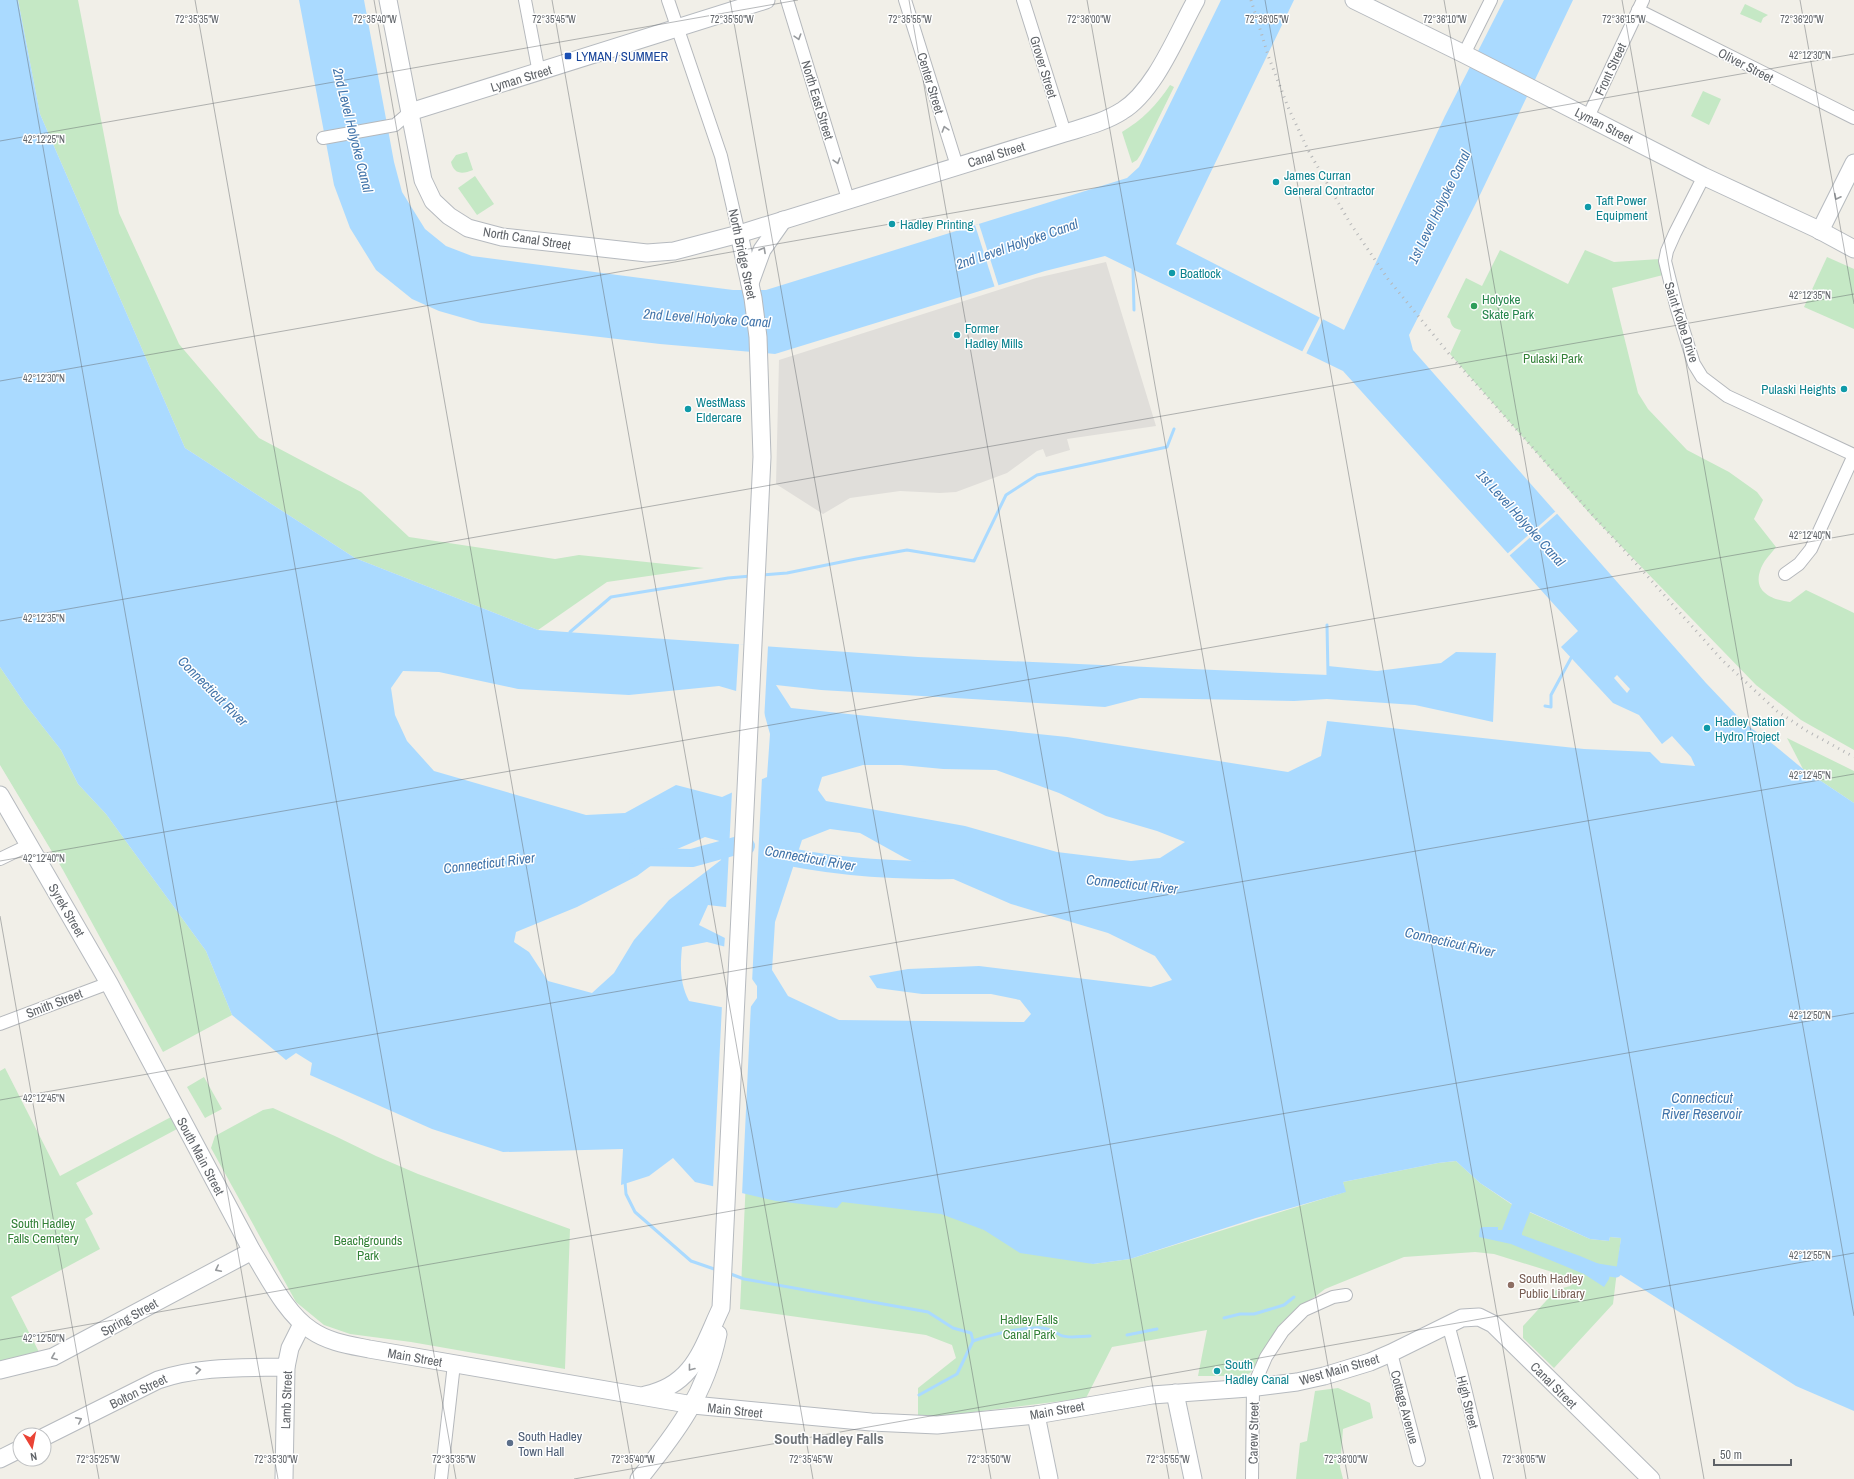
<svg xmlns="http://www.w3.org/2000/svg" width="1854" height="1479" font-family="'Archivo Narrow',sans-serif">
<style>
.industrial{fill:#e0deda}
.green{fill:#c5e8c5}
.water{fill:#aadaff;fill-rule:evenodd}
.pier{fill:#f1efe8}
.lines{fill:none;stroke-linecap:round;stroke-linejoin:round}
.stream{stroke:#aadaff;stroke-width:3}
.canal{stroke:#aadaff;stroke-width:11}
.river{stroke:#aadaff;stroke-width:18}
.street-casing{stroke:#b5b8bc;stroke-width:14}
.secondary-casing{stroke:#b6babf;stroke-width:19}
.street{stroke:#fff;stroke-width:12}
.secondary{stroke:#fff;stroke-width:17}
.rail{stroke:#b6b7b8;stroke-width:3;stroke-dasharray:1 5;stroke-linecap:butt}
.oneway{stroke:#979a9d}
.ticks{fill:none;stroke:#5f6368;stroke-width:1;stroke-opacity:0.45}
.transit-dot{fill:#1a4fb4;stroke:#fff;stroke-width:1.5}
.culture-dot{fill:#0f9aa8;stroke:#fff;stroke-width:1.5}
.leisure-dot{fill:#2e9e5b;stroke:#fff;stroke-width:1.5}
.education-dot{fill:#8d6e63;stroke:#fff;stroke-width:1.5}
.service-dot{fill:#5c6f8a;stroke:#fff;stroke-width:1.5}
.labels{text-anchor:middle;stroke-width:3;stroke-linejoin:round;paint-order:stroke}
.transit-label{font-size:13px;fill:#164399;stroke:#fff;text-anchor:start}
.street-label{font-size:13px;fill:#5f6368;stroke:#fff}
.culture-label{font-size:13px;fill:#0d838f;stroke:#fff;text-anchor:start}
.leisure-label{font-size:13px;fill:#27864d;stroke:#fff;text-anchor:start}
.park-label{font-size:13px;fill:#348238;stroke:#fff}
.education-label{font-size:13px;fill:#785e54;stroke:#fff;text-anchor:start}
.service-label{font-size:13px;fill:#4e5e75;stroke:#fff;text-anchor:start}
.water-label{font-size:14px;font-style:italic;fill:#4174aa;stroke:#fff}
.quarter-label{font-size:15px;font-weight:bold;fill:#70757a;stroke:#fff}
.ticks-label{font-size:10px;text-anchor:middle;fill:#5f6368;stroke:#fff;stroke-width:3;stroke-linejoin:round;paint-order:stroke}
</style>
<rect width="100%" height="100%" fill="#f1efe8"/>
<path class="industrial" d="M 1106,262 L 1156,426 L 1067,439 L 1070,450 L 1046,457 L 1043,449 L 1037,451 L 1007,473 L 956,492 L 940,493 L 900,491 L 850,498 L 823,514 L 776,484 L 779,360 L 1036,278 Z"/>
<g class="green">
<path d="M 18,0 L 78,0 L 119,213 L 179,344 L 259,438 L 361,492 L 409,537 L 555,559 L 579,555 L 704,568 L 607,582 L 538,630 L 355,558 L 185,448 L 40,114 Z"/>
<path d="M 1745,4 L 1768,15 L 1763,18 L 1761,23 L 1740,14 Z"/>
<path d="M 1170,85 L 1174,87 L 1141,154 L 1137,160 L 1132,163 L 1122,132 C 1142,120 1157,105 1170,85 Z"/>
<path d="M 1703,91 L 1721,99 L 1709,125 L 1691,116 Z"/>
<path d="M 467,152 L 473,170 C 463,174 454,175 451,162 L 456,155 Z"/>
<path d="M 475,176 L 494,204 L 477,215 L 458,188 Z"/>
<path d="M 1500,250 L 1568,284 L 1585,250 L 1614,262 L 1660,259 L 1663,275 L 1612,288 L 1638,393 L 1648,409 L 1687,450 L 1729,472 L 1757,492 L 1763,500 L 1754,519 L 1776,547 C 1770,555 1763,561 1760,571 C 1753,593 1774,600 1790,602 L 1806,590 L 1854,613 L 1854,750 L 1801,720 L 1756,685 L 1591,515 L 1450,354 L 1461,330 C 1454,329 1451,326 1450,319 L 1447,317 L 1466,278 L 1482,286 Z"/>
<path d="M 1827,257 L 1854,269 L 1854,329 L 1804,307 Z"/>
<path d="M 0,667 L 25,704 L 61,750 L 78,784 L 106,814 L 206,951 L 232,1015 L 163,1052 L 63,870 L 0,765 Z"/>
<path d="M 1787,738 L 1854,771 L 1854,803 L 1803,769 Z"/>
<path d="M 5,1068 L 60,1176 L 171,1117 L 177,1129 L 76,1183 L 93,1214 L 85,1219 L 100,1249 L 11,1297 L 42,1358 L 0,1364 L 0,1071 Z"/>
<path d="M 204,1077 L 222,1109 L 205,1118 L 187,1087 Z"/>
<path d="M 273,1108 L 337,1137 L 376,1156 L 418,1174 L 570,1229 L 565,1369 L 411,1342 L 350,1334 L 324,1325 L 296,1302 L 211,1148 L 215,1136 L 263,1110 Z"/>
<path d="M 747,1158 L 822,1165 L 1093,1264 L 1130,1259 L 1345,1192 L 1343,1182 L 1438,1163 L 1456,1161 L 1480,1183 L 1511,1204 L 1590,1239 L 1609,1241 L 1610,1237 L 1621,1238 L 1613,1304 L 1554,1368 L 1523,1338 L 1523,1326 L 1556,1290 L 1570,1286 L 1578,1280 L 1494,1254 L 1475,1252 L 1404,1257 L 1325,1289 L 1282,1322 L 1255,1368 L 1250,1373 L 1243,1376 L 1198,1376 L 1207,1330 L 1112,1347 L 1086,1398 L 918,1419 L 918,1388 L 956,1358 L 952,1345 L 926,1335 L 740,1309 Z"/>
<path d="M 1338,1388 L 1370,1403 L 1373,1418 L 1343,1429 L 1340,1467 L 1343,1479 L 1296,1479 L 1300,1443 L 1307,1441 L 1315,1391 Z"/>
</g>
<path class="water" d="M 0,0 L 18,0 L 40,114 L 185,448 L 355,558 L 538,630 L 918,657 L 1328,675 L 1328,666 L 1377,671 L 1441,663 L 1456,652 L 1496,653 L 1493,722 L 1415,705 L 1327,699 L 1294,701 L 1140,698 L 1105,707 L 821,690 L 776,685 L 791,708 L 1067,737 L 1288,772 L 1321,756 L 1327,721 L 1584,749 L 1650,752 L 1661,763 L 1695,766 L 1691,757 L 1672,736 L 1662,744 L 1639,715 L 1613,703 L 1561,647 L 1578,631 L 1343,371 L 1105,256 L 1045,271 L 775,354 L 660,344 L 481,323 L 439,311 L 412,299 L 376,270 L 350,228 L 334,185 L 299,0 L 364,0 L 394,162 L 402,192 L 425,229 L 446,246 L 472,256 L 733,290 L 766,290 L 1127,178 L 1139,167 L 1221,0 L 1294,0 L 1176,244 L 1344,330 L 1445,116 L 1504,0 L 1573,0 L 1478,199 L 1409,335 L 1413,350 L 1706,683 L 1743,722 L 1774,745 L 1803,769 L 1854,803 L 1854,1411 L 1796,1386 L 1616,1272 L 1621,1238 L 1610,1237 L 1609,1241 L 1590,1239 L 1530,1212 L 1522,1233 L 1522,1235 L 1580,1256 L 1611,1269 L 1609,1279 L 1604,1287 L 1584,1274 L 1511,1244 L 1479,1237 L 1480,1228 L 1483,1227 L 1498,1227 L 1498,1230 L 1502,1230 L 1512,1204 L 1480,1183 L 1456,1161 L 1438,1163 L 1343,1182 L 1346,1192 L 1256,1218 L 1130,1259 L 1093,1264 L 1020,1253 L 984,1230 L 941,1214 L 842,1202 L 837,1208 L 776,1201 L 695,1182 L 673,1158 L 649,1176 L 621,1185 L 623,1149 L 503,1152 L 432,1129 L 310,1075 L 312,1063 L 296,1053 L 286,1060 L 232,1015 L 206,951 L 106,814 L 78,784 L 61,750 L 25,704 L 0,667 ZM 403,671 L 439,672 L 518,689 L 629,695 L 719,686 L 760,698 L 770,734 L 767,777 L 722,797 L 676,785 L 625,813 L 586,815 L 434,771 L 407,741 L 395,715 L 391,688 ZM 1617,675 L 1630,689 L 1627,693 L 1614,678 ZM 863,765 L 901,765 L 943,769 L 996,770 L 1059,793 L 1106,816 L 1157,831 L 1185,842 L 1160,858 L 1131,861 L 1057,852 L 965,826 L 826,801 L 818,790 L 822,777 ZM 830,829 L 860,833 L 905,858 L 1011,904 L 1108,933 L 1155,956 L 1172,980 L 1151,987 L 979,966 L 908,969 L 869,976 L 877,988 L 922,994 L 991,994 L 1020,1000 L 1031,1014 L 1024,1022 L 839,1020 L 788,996 L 772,970 L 775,922 L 802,840 ZM 705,837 L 723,842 L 721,860 L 669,900 L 634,940 L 614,973 L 592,993 L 548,981 L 529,952 L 514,942 L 516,932 L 577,907 L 637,876 L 668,853 ZM 708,905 L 751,910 L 750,935 L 727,939 L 699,925 ZM 707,942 L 730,948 L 757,986 L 757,998 L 747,1012 L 689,1001 C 680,983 680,968 682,947 Z"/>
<g class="pier">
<path d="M 979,224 L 999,287 L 995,288 L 975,225 Z"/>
<path d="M 1320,317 L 1323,319 L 1306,354 L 1302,352 Z"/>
<path d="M 1557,510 L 1559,512 L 1509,556 L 1507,554 Z"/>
<path d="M 739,644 L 768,646 L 764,722 L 758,700 L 736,693 Z"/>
<path d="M 762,777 L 752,983 L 728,950 L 724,949 L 725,936 L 727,937 L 748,934 L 749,912 L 726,909 L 732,791 Z"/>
<path d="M 751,1003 L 742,1195 L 713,1188 L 722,1005 L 746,1010 Z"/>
</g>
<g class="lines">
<g class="stream">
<path d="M 1133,269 L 1134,310"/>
<path d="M 761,575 L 787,573 L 856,559 L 907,550 L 974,561 L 1006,495 L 1037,475 L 1167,447 L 1174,429"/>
<path d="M 1327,625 L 1328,675"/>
<path d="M 570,632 L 611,597 L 728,578 L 751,576"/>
<path d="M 1545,706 L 1551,707 L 1551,695 L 1571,658"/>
<path d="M 625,1182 L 626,1194 L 635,1212 L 691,1261 L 717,1270"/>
<path d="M 728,1273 L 744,1279 L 928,1312 L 953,1328 L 971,1333 L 973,1341 L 957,1374 L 919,1395"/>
<path d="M 1224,1318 L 1240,1314 L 1254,1314 L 1284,1305 L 1294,1297"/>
<path d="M 1127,1335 L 1157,1329"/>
<path d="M 973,1341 C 990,1335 1026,1326 1043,1328 C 1051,1329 1053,1331 1060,1335 C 1068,1339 1081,1336 1090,1336"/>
</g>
<path class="canal" d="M 1597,1269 L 1616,1272"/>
<g class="river">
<path d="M 771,853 C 831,867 894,871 956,870"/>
<path d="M 638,857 L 692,858 L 739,845 L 746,846"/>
</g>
<g class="street-casing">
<g id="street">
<path d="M 525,0 L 539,73"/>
<path d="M 668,0 L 721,156 L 739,234"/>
<path d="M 787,0 L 848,199"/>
<path d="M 905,0 L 957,166"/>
<path d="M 1023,0 L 1065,133"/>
<path d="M 1638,10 L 1854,118"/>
<path d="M 1464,54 L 1491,0"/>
<path d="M 1588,117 L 1643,0"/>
<path d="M 323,138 L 395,125 L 410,112"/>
<path d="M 1704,176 L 1675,233 L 1667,251 L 1665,261 L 1677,309 L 1694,364 L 1702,377 L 1727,396 L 1854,455"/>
<path d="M 1785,574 L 1799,564 L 1811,549 L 1854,455"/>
<path d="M 0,859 L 29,845"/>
<path d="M 0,1024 L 109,983"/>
<path d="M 1448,1324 L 1461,1372 L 1487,1479"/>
<path d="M 1391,1353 L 1419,1460"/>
<path d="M 441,1479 L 454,1364"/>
<path d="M 1252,1479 L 1253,1387 L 1266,1357 L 1283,1331 L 1304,1310 L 1333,1297 L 1346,1295"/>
</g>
</g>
<g class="secondary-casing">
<g id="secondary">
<path d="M 388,0 L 423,180 L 433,201 L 449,216 L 468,228 L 502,237 L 647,253 L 674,251 L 739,234 L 1065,133 C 1084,127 1105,122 1122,111 C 1155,91 1177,34 1196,0"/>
<path d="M 1354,0 L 1464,54 L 1703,176 L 1817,229 L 1854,249"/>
<path d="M 410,112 L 766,0"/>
<path d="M 1820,231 L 1854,163"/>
<path d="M 750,283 L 762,250 L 783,220"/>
<path d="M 0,795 L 109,983 L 252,1251 C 268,1276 286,1314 311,1330 C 328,1342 349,1345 369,1349 L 693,1405 L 871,1422 L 937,1425 L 1036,1415 L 1152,1395 L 1249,1388 L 1297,1382 L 1324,1376 L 1370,1362 L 1391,1353 L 1462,1318 L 1479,1317 L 1493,1324 L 1651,1479"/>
<path d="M 0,1370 L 53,1357 L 252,1251"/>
<path d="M 1175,1393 L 1193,1479"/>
<path d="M 645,1395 C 694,1385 702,1348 721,1308 L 762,457 L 758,337 L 753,298 L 739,234"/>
<path d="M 1036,1415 L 1049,1479"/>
<path d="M 44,1437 L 158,1380 C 199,1366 243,1368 286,1367"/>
<path d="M 0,1459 L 20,1449"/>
<path d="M 284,1479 L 286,1367 L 290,1348 L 302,1324"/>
<path d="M 639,1479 C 676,1433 706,1394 718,1334"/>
</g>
</g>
<use href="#street" class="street"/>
<use href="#secondary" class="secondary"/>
<path class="rail" d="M 1251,0 L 1269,58 L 1288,107 L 1308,150 L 1350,223 L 1388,279 L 1450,355 L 1723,661 L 1777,711 L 1807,731 L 1854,757"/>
</g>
<defs><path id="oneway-chevron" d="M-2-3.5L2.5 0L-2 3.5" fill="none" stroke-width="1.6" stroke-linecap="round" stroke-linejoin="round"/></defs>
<g class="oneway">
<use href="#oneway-chevron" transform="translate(798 37) rotate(73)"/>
<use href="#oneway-chevron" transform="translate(945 129) rotate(-107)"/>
<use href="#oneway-chevron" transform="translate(837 161) rotate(73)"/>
<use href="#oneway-chevron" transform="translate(1837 197) rotate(117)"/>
<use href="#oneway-chevron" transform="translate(763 250) rotate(-61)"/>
<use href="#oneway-chevron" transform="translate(218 1269) rotate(153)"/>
<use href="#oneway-chevron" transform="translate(54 1357) rotate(158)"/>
<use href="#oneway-chevron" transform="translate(691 1368) rotate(128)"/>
<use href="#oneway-chevron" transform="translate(198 1370) rotate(-6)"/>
<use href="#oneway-chevron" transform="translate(79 1420) rotate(-26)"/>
</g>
<path class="ticks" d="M 17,0 L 278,1479M 195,0 L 456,1479M 374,0 L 634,1479M 552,0 L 813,1479M 730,0 L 991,1479M 909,0 L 1169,1479M 1087,0 L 1348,1479M 1265,0 L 1526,1479M 1444,0 L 1704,1479M 1622,0 L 1854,1316M 1800,0 L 1854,304M 0,141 L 798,0M 0,381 L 1854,54M 0,621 L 1854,294M 0,861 L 1854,534M 0,916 L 99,1479M 0,1100 L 1854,774M 0,1340 L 1854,1013M 574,1479 L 1854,1253"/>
<rect class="transit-dot" x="564" y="52" width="8" height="8" rx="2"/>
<g class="culture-dot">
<circle cx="1276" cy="182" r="4"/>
<circle cx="1588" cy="207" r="4"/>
<circle cx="892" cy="224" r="4"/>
<circle cx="1172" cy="273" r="4"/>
<circle cx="957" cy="335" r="4"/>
<circle cx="1844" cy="389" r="4"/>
<circle cx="688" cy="409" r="4"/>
<circle cx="1707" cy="728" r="4"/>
<circle cx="1217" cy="1371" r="4"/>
</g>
<circle class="leisure-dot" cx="1474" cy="306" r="4"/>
<circle class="education-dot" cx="1511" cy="1285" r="4"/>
<circle class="service-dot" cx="510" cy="1443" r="4"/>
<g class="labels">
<g class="transit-label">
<text x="576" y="61">LYMAN / SUMMER</text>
</g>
<g class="street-label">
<text transform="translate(1746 65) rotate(27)" y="5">Oliver Street</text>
<text transform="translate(1044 67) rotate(73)" y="5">Grover Street</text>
<text transform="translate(1610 69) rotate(-65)" y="5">Front Street</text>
<text transform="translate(521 78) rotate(-17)" y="5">Lyman Street</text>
<text transform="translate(931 83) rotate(73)" y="5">Center Street</text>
<text transform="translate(818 100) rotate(73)" y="5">North East Street</text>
<text transform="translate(1604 125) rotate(27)" y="5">Lyman Street</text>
<text transform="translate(996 154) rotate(-17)" y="5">Canal Street</text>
<text transform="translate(527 238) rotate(9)" y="5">North Canal Street</text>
<text transform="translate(743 254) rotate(78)" y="5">North Bridge Street</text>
<text transform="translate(1682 322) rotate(72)" y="5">Saint Kolbe Drive</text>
<text transform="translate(67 910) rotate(60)" y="5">Syrek Street</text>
<text transform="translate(54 1003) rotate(-21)" y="5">Smith Street</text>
<text transform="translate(201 1156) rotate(62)" y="5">South Main Street</text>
<text transform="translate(129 1317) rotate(-29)" y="5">Spring Street</text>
<text transform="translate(415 1357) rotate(10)" y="5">Main Street</text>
<text transform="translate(1339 1369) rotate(-16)" y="5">West Main Street</text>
<text transform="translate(1554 1385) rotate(45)" y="5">Canal Street</text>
<text transform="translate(138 1391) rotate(-26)" y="5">Bolton Street</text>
<text transform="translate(286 1400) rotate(-88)" y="5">Lamb Street</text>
<text transform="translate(1468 1402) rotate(76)" y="5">High Street</text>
<text transform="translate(1405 1407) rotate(75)" y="5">Cottage Avenue</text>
<text transform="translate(735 1410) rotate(6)" y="5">Main Street</text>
<text transform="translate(1057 1410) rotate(-10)" y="5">Main Street</text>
<text transform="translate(1253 1433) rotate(-89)" y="5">Carew Street</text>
</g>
<g class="culture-label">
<text x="1284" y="180">James Curran<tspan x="1284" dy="15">General Contractor</tspan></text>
<text x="1596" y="205">Taft Power<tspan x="1596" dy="15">Equipment</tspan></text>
<text x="900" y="229">Hadley Printing</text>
<text x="1180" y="278">Boatlock</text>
<text x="965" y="333">Former<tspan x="965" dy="15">Hadley Mills</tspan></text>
<text x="1836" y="394" text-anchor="end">Pulaski Heights</text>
<text x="696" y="407">WestMass<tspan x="696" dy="15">Eldercare</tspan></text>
<text x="1715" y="726">Hadley Station<tspan x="1715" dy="15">Hydro Project</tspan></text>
<text x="1225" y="1369">South<tspan x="1225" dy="15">Hadley Canal</tspan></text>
</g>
<g class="leisure-label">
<text x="1482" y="304">Holyoke<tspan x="1482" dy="15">Skate Park</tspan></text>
</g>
<g class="park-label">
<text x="1553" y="363">Pulaski Park</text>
<text x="43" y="1228">South Hadley<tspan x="43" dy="15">Falls Cemetery</tspan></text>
<text x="368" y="1245">Beachgrounds<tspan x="368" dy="15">Park</tspan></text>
<text x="1029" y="1324">Hadley Falls<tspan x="1029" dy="15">Canal Park</tspan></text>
</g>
<g class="education-label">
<text x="1519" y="1283">South Hadley<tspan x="1519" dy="15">Public Library</tspan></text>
</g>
<g class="service-label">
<text x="518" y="1441">South Hadley<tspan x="518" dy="15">Town Hall</tspan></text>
</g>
<g class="water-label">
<text transform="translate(353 130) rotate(76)" y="5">2nd Level Holyoke Canal</text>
<text transform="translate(1439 207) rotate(-64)" y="5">1st Level Holyoke Canal</text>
<text transform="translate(1017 244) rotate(-19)" y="5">2nd Level Holyoke Canal</text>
<text transform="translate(707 318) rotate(4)" y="5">2nd Level Holyoke Canal</text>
<text transform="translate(1521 518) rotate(48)" y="5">1st Level Holyoke Canal</text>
<text transform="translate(213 691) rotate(45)" y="5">Connecticut River</text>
<text transform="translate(810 858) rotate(10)" y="5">Connecticut River</text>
<text transform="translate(489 863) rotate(-7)" y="5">Connecticut River</text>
<text transform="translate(1132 884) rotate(6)" y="5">Connecticut River</text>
<text transform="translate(1450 942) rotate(13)" y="5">Connecticut River</text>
<text x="1702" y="1103">Connecticut<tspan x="1702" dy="16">River Reservoir</tspan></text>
</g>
<g class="quarter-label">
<text x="829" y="1444">South Hadley Falls</text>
</g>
</g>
<g class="ticks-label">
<text x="197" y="23">72°35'35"W</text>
<text x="375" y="23">72°35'40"W</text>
<text x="554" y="23">72°35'45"W</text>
<text x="732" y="23">72°35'50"W</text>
<text x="910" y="23">72°35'55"W</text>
<text x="1089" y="23">72°36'00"W</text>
<text x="1267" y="23">72°36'05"W</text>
<text x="1445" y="23">72°36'10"W</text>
<text x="1624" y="23">72°36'15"W</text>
<text x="1802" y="23">72°36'20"W</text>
<text x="1810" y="59">42°12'30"N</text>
<text x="44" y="143">42°12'25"N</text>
<text x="1810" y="299">42°12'35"N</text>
<text x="44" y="382">42°12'30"N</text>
<text x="1810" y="539">42°12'40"N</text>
<text x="44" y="622">42°12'35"N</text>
<text x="1810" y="779">42°12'45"N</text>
<text x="44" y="862">42°12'40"N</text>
<text x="1810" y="1019">42°12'50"N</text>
<text x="44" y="1102">42°12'45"N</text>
<text x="1810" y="1259">42°12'55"N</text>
<text x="44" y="1342">42°12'50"N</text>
<text x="98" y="1463">72°35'25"W</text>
<text x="276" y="1463">72°35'30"W</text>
<text x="454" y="1463">72°35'35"W</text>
<text x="633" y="1463">72°35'40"W</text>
<text x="811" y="1463">72°35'45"W</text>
<text x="989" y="1463">72°35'50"W</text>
<text x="1168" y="1463">72°35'55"W</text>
<text x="1346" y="1463">72°36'00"W</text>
<text x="1524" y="1463">72°36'05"W</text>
</g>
<g transform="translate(32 1447) rotate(170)"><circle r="19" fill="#ffffff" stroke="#bfc1c3"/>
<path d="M0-3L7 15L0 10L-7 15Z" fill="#ea4335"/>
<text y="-6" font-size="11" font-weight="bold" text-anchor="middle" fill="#5f6368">N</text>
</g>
<path d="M1714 1459v6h77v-6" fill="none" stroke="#5f6368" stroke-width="2"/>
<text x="1720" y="1459" font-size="12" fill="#5f6368" stroke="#ffffff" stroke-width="3" paint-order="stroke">50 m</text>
</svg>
